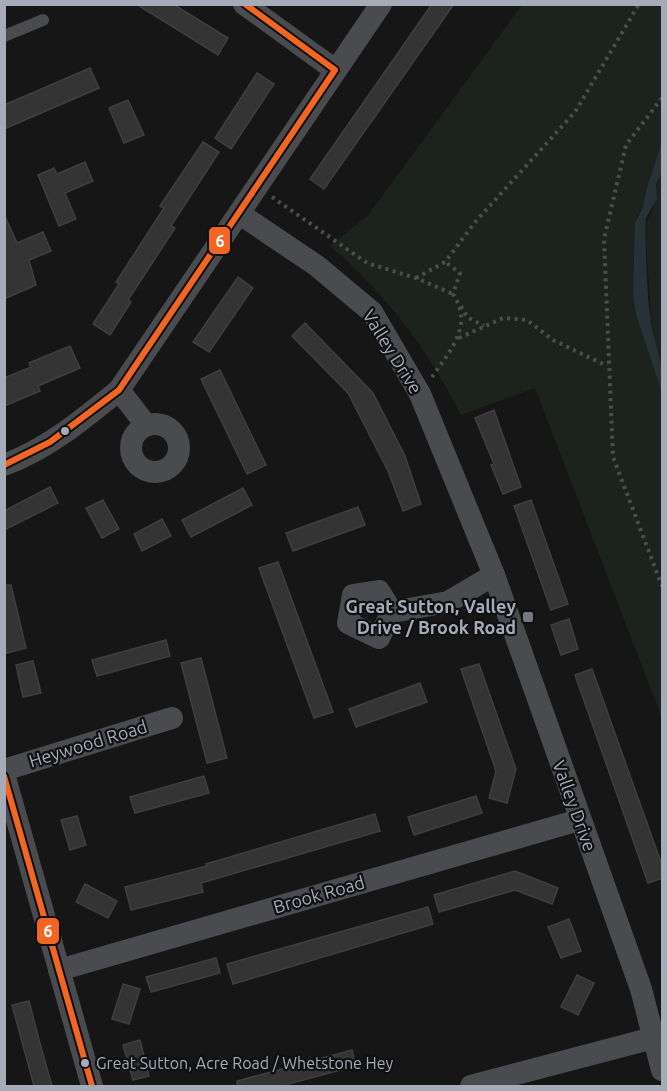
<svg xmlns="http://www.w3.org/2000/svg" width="667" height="1091" font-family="Ubuntu,sans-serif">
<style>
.green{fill:#1b231c}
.water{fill:#283138}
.building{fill:#343435;stroke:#3e3f42;stroke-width:1.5}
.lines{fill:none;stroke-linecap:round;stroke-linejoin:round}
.path{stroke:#4c4d50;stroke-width:4;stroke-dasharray:3 4.5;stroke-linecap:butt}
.lane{stroke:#494b4f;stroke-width:12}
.street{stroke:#494b4f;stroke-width:22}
.bus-1-casing{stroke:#101012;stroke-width:10}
.bus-1{stroke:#f26522;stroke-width:6}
.bus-dot{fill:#a6abb8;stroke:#101012;stroke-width:2}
.poi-dot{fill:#74777f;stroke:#101012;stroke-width:2}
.labels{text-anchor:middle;stroke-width:4.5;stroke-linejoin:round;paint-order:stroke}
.bus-label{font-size:16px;fill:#a6abb8;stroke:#101012;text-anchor:start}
.street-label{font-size:18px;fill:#a6abb8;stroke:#101012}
.poi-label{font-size:18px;font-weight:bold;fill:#a6abb8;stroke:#101012;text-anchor:end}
.line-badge{stroke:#101012;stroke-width:2}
.badge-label{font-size:16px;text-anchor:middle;font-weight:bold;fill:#fff}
</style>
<rect width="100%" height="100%" fill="#161616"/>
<g class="green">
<path d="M 522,5 L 662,5 L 662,142 L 646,190 L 643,207 L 637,216 L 633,295 L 636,315 L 662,393 L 662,718 L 535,388 L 461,415 C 428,349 386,294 330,246 L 369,214 Z"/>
<path d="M 662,172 L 662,367 L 652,329 L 645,231 C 646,217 655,211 656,199 C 658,189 654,181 662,172 Z"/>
</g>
<path class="water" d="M 662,142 L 662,172 L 656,184 L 657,199 L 646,218 L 645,231 L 648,299 L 652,329 L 662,367 L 662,393 L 636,315 L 633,295 L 635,223 L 643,207 L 646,190 Z"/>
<g class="building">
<path d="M 136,4 L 173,4 L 228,38 L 218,55 Z"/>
<path d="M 432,4 L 454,4 L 324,189 L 310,179 Z"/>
<path d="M 90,68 L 99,88 L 4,129 L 4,105 Z"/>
<path d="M 257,73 L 274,84 L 231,149 L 215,138 Z"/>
<path d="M 128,100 L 144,135 L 124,143 L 109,108 Z"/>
<path d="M 203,142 L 219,152 L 171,226 L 175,228 L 128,300 L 131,302 L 110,335 L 93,324 L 119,284 L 116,282 L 164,208 L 160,206 Z"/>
<path d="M 85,162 L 93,181 L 65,193 L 76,219 L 59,226 L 38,175 L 54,168 L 57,174 Z"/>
<path d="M 4,214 L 17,243 L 43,232 L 51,251 L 29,260 L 36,285 L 4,299 Z"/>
<path d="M 238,277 L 253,288 L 209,352 L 193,342 Z"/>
<path d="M 305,323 L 373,393 L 405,456 L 421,504 L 403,511 L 388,471 L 348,393 L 292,336 Z"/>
<path d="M 70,346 L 80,368 L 38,386 L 40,391 L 4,406 L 4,378 L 31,367 L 29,363 Z"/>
<path d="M 220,370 L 266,465 L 247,474 L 201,379 Z"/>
<path d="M 494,410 L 521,487 L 503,494 L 491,465 L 494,464 L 475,418 Z"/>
<path d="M 50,487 L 58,503 L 4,530 L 4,511 Z"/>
<path d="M 243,488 L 252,505 L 191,537 L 182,520 Z"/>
<path d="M 103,500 L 119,529 L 102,538 L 86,508 Z"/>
<path d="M 531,500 L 568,604 L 551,610 L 514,506 Z"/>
<path d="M 358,507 L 365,525 L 293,551 L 286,533 Z"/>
<path d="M 162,519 L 171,536 L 142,551 L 134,534 Z"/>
<path d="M 278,562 L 333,712 L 314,718 L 259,568 Z"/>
<path d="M 4,585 L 11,585 L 26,648 L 7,653 L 4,642 Z"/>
<path d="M 569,619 L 578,649 L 561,655 L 551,625 Z"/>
<path d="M 166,640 L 170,656 L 97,676 L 92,660 Z"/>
<path d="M 201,658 L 227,758 L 207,763 L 181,663 Z"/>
<path d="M 33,661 L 41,693 L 23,697 L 16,665 Z"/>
<path d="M 479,664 L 516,769 L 507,803 L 489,798 L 496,771 L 461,669 Z"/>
<path d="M 592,669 L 663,868 L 663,878 L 648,883 L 575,675 Z"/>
<path d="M 420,683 L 427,702 L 356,727 L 349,709 Z"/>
<path d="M 204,776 L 209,793 L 135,813 L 130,797 Z"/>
<path d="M 476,796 L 482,813 L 414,835 L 408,817 Z"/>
<path d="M 375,814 L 380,831 L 201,883 L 203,892 L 131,910 L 125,887 L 207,866 L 206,864 Z"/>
<path d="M 77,816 L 86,845 L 70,850 L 61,820 Z"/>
<path d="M 515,871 L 558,888 L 552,904 L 515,890 L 439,912 L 434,895 Z"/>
<path d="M 85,884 L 117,901 L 108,918 L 76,902 Z"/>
<path d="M 428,907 L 433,924 L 233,984 L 227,964 Z"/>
<path d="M 569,919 L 581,951 L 561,958 L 548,927 Z"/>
<path d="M 216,958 L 220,973 L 151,992 L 146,977 Z"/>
<path d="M 577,975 L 594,983 L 578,1015 L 561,1007 Z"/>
<path d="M 123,984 L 140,989 L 129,1024 L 112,1019 Z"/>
<path d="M 29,1001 L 38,1036 L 52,1086 L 34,1086 L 12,1005 Z"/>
<path d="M 140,1040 L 149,1076 L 133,1080 L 123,1045 Z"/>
<path d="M 352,1050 L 356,1066 L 281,1086 L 237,1086 L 237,1081 Z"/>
</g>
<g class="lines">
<g class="path">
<path d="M 662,98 L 626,145 L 604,239 L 613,457 L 662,586"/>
<path d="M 272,197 L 367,263 L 416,278 L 453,294"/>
<path d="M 416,278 L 445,262 L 476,221 L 575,112 L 639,4"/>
<path d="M 461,306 L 467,317 L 484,326"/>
<path d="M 459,338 L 503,318 L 527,320 L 553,340 L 603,364 L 608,363"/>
<path d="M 432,377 C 450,351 474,325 453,294 L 460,273 L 445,262"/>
</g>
<path class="lane" d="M 4,36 L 43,20"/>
<g class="street">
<path d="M 244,4 L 335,70"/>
<path d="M 240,214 L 317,266 L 372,312 L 420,394 L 494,575 L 641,989 L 662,1070"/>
<path d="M 119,390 L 146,425"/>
<circle cx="155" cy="448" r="24"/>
<path d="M 4,465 C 48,449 83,419 119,390 L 381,4"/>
<path d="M 392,612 L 379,591 L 353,595 L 348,623 L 379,638 L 392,612 L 448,602 L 494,575"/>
<path d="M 4,770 L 172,718"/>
<path d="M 4,774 L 92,1086"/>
<path d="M 59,970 L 579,820"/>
<path d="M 471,1086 L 653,1038"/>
</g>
<g class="bus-1-casing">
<g id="bus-1">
<path d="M 4,465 L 50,442 L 119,390 L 335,70 L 245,4"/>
<path d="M 4,776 L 92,1086"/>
</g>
</g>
<use href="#bus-1" class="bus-1"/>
</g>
<g class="bus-dot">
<circle cx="65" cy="431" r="5"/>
<circle cx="85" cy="1063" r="5"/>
</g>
<rect class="poi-dot" x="522" y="611" width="12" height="12" rx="3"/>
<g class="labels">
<g class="bus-label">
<text x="96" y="1069">Great Sutton, Acre Road / Whetstone Hey</text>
</g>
<g class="street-label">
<text transform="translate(392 352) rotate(58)" y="6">Valley Drive</text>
<text transform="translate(88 744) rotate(-17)" y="6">Heywood Road</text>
<text transform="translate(574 806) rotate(70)" y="6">Valley Drive</text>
<text transform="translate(319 895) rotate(-16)" y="6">Brook Road</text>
</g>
<g class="poi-label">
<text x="516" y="613">Great Sutton, Valley<tspan x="516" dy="21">Drive / Brook Road</tspan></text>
</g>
</g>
<g class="line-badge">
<rect x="208" y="226" width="23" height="29" rx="6" fill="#f26522"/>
<rect x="36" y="917" width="24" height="28" rx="6" fill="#f26522"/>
</g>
<g class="badge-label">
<text x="220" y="247">6</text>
<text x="48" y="937">6</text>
</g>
<rect width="667" height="1091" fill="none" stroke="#a6abb8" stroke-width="12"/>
</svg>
